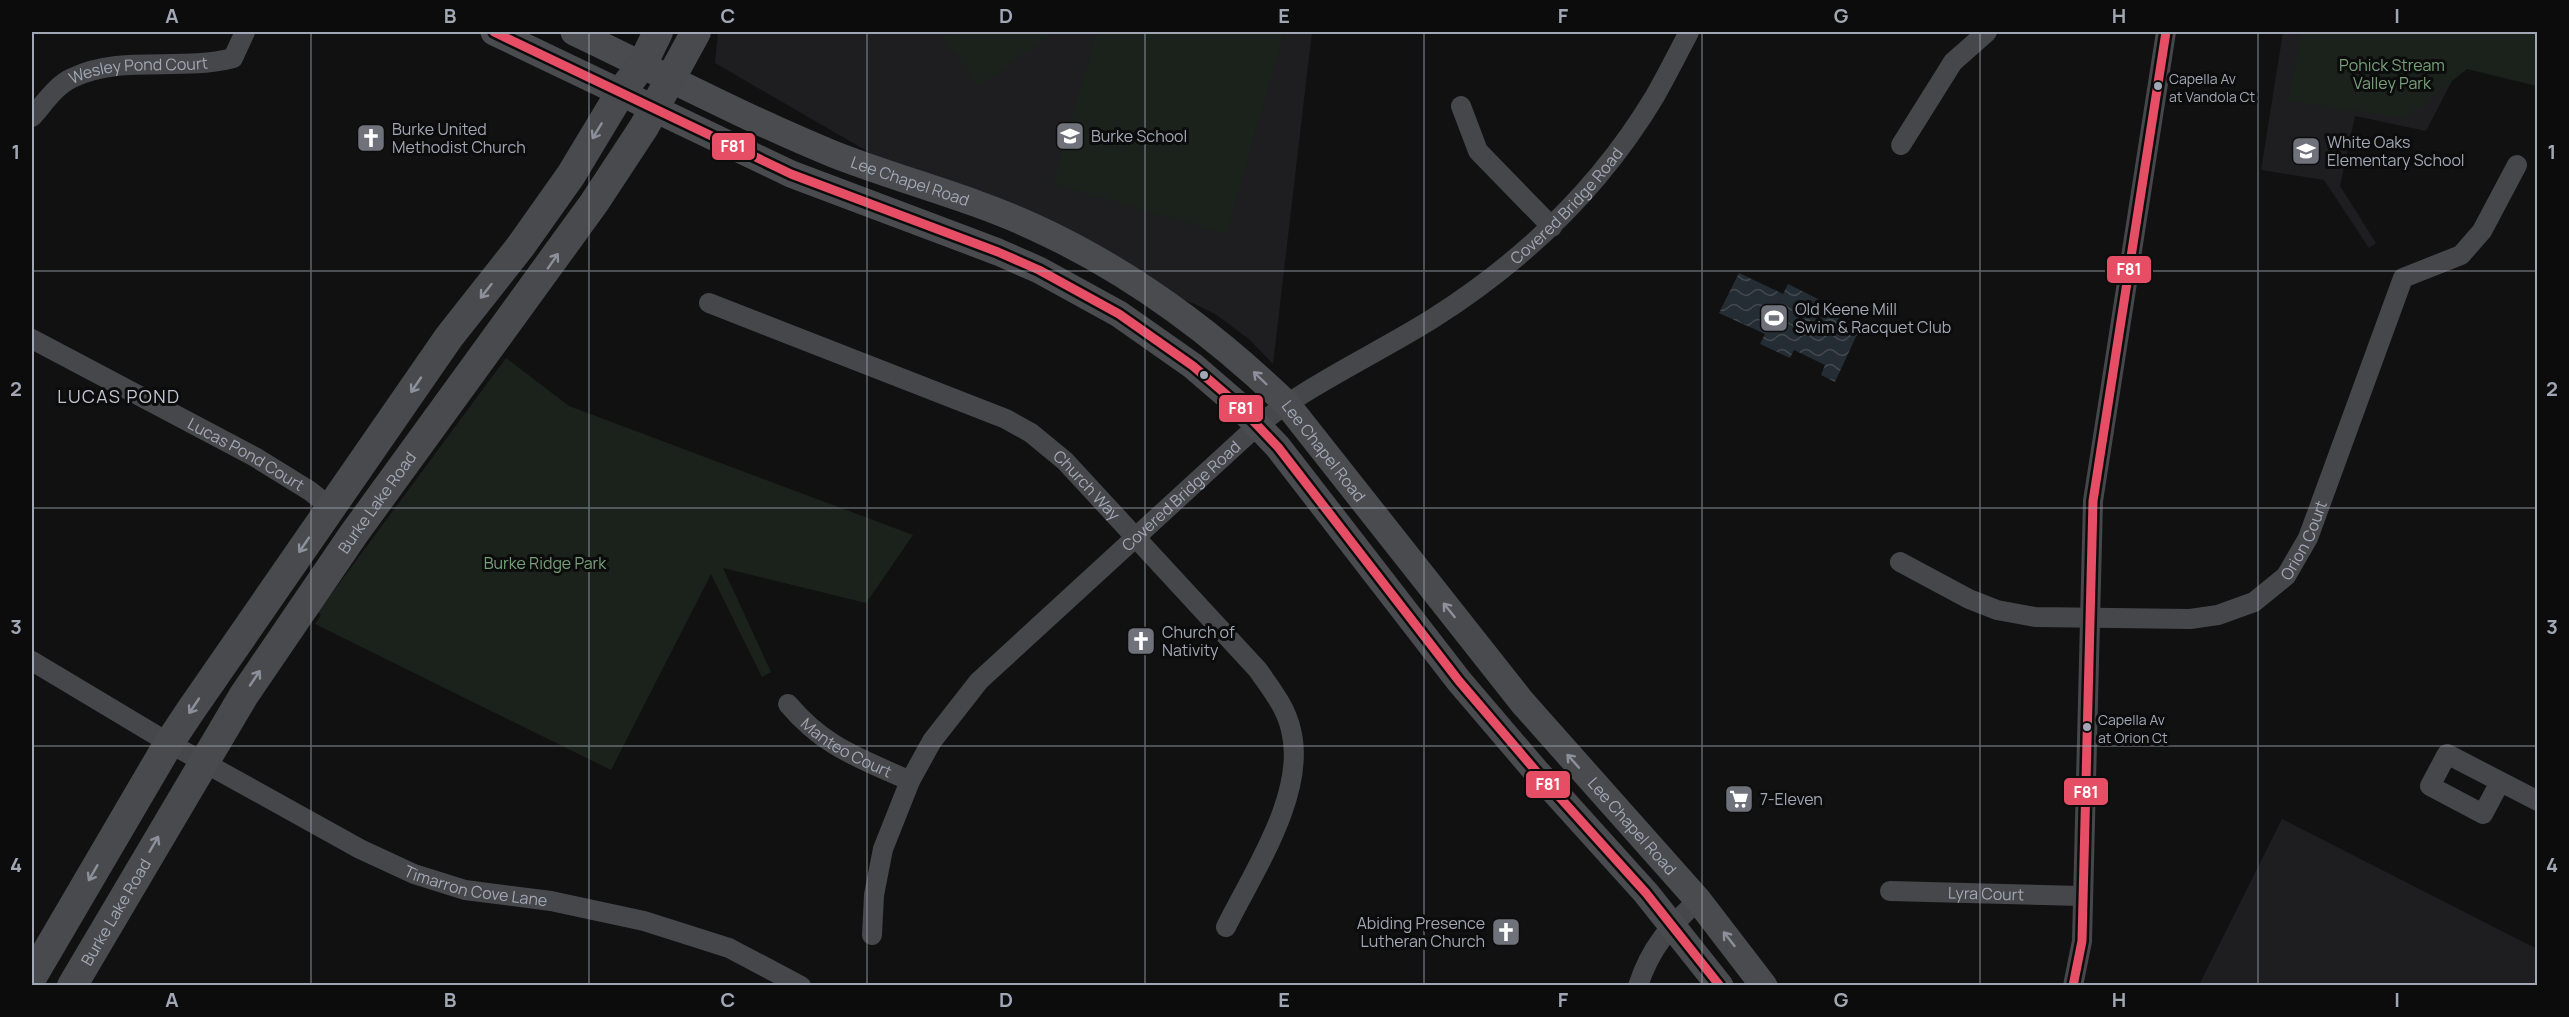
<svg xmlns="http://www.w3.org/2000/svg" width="2569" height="1017" font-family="Manrope,sans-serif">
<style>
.built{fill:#1e1e20}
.park{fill:#1b221c}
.water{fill:url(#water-waves)}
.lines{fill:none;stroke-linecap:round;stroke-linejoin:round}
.minor{stroke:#46474b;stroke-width:20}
.secondary{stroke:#494b4f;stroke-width:27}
.primary{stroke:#484a4d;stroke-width:30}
.bus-1-casing{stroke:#0c0c0d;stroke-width:14}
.bus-1{stroke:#e64e66;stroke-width:9}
.oneway{stroke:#8b909a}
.oneway2{stroke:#8b909b}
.grid{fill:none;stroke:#a1a7b4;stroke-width:1.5;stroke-opacity:0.55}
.bus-dot{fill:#a1a7b4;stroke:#0c0c0d;stroke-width:2}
.labels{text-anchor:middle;stroke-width:6;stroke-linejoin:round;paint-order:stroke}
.bus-label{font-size:14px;fill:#a1a7b4;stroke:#0c0c0d;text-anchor:start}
.park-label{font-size:16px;fill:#77a079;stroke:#0c0c0d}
.street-label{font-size:16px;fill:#a1a7b4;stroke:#0c0c0d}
.poi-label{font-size:16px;fill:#a1a7b4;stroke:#0c0c0d;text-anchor:start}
.neighbourhood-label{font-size:18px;letter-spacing:1.5px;fill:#c2c6d0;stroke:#0c0c0d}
.line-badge{stroke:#0c0c0d;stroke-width:2}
.badge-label{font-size:16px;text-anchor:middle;font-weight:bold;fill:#fff}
.neatline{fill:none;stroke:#a1a7b4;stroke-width:2}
.grid-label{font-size:20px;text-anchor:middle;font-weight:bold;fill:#a1a7b4}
</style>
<defs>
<pattern id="water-waves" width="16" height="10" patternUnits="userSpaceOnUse" patternTransform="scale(1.5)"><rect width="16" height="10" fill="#252d34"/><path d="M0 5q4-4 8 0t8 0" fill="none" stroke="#42494f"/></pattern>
</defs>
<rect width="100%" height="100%" fill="#111112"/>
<g class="built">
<path d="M 718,32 L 1312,32 L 1273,364 L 1249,339 L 1215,314 L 1195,304 L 1070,259 L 1024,238 L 967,209 L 715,63 Z"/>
<path d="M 2283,32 L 2537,32 L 2468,50 L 2426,131 L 2355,116 L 2340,186 L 2376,243 L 2369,248 L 2324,180 L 2261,170 Z"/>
<path d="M 2282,819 L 2537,949 L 2537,985 L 2199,985 Z"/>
</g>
<g class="park">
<path d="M 951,32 L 1053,32 L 979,86 L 943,37 Z"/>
<path d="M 1097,32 L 1284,32 L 1226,234 L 1053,184 Z"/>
<path d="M 2302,32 L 2537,32 L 2537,86 L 2467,69 L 2405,118 L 2288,101 Z"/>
<path d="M 506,358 L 569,406 L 913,535 L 866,603 L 723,568 L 771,672 L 762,677 L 711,574 L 611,770 L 315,624 L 321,615 L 318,612 Z"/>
</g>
<path class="water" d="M 1739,273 L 1783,294 L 1788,284 L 1818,299 L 1815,307 L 1860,328 L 1835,382 L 1821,375 L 1825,365 L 1794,350 L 1790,358 L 1760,344 L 1765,334 L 1719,313 Z"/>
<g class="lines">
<g class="minor">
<path d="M 1461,106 L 1478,151 L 1552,227"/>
<path id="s1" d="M 32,117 C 43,105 56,85 72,78 C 122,54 180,72 233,58 L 245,32"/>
<path d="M 1901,145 L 1953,62 L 1987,32"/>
<path id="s2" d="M 709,303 L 1006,419 L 1031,433 L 1065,461 L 1258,670 C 1271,689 1286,707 1291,730 C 1307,793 1253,872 1226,927"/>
<path id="s3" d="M 32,339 L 255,457 L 310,491 L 330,507"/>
<path id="s4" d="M 1900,562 L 1969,599 L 1997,610 L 2035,617 L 2190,619 L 2218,615 L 2254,602 L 2286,576 L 2308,538 L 2403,278 L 2461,255 L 2482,231 L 2517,165"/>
<path id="s5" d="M 32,661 L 169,743 L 360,849 L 414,874 L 465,890 L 551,901 L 644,921 L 729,948 L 801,986"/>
<path id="s6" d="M 788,704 C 825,748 860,758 910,781"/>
<path d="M 2500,782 L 2483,814 L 2430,786 L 2447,754 L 2538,801"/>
<path id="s7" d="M 1890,891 L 2082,896"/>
<path id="s8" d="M 872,935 L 874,895 L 883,849 L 910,781 L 932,741 L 979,681 L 1258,425 C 1312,383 1374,355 1432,319 C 1522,262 1600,188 1655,96 C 1667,75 1678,53 1689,32"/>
<path d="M 1638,986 C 1651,946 1669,928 1698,900"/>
<path d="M 2073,986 L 2082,941 L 2093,501 L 2166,32"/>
</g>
<g class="secondary">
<path d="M 494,32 L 791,174 L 998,252 L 1039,270 L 1119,314 L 1193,366 L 1236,403 L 1278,447 L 1459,681 L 1535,770 L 1646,893 L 1720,986"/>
<path id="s9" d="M 574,32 C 660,73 745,118 833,154 C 899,180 969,197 1034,227 C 1128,270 1212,332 1286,403 L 1522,702 L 1698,900 L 1764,986"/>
</g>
<g class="primary">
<path d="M 32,977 L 169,743 L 191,710 L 449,337 L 520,247 L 571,175 L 621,92 L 642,65 L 658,32"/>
<path id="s10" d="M 72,986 L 244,695 L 353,535 L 594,203 L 644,127 L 696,32"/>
</g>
<g class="bus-1-casing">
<g id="bus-1">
<path d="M 494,32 L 791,174 L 998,252 L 1039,270 L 1119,314 L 1193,366 L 1236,403 L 1278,447 L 1459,681 L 1535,770 L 1646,893 L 1720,986"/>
<path d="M 2073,986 L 2082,941 L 2093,501 L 2166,32"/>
</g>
</g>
<use href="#bus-1" class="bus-1"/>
</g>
<defs><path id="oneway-shaft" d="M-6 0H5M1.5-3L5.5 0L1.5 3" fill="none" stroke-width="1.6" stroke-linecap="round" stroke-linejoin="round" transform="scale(1.5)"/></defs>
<g class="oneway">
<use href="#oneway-shaft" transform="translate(597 131) rotate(121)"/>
<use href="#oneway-shaft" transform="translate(553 261) rotate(-55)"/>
<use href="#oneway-shaft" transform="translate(486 291) rotate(128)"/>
<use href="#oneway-shaft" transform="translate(416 385) rotate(124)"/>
<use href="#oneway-shaft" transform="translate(304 545) rotate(124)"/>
<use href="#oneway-shaft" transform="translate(255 678) rotate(-56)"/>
<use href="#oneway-shaft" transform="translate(194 706) rotate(124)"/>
<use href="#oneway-shaft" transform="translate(154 844) rotate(-60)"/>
<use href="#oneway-shaft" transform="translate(93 873) rotate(120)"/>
</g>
<g class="oneway2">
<use href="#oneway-shaft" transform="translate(1260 378) rotate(-136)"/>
<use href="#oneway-shaft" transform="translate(1449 610) rotate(-129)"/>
<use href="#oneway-shaft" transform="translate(1573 761) rotate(-132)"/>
<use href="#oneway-shaft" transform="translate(1729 939) rotate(-128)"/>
</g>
<path class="grid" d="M 311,32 L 311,986M 589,32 L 589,986M 867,32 L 867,986M 1145,32 L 1145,986M 1424,32 L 1424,986M 1702,32 L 1702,986M 1980,32 L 1980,986M 2258,32 L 2258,986M 32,271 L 2538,271M 32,508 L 2538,508M 32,746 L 2538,746"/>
<defs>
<g id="school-square" transform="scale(1.5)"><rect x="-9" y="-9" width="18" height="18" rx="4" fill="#6f727b" stroke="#0c0c0d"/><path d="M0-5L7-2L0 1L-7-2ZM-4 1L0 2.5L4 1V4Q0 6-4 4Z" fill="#fff"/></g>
<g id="church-square" transform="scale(1.5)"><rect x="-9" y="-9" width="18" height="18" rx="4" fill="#6f727b" stroke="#0c0c0d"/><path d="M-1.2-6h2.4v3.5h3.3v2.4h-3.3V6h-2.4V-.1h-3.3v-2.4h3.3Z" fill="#fff"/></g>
<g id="stadium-square" transform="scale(1.5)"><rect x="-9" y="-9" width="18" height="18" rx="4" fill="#6f727b" stroke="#0c0c0d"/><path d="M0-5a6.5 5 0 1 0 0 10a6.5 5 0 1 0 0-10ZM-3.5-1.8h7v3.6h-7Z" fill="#fff"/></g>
<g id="supermarket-square" transform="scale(1.5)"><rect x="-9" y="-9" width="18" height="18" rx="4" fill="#6f727b" stroke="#0c0c0d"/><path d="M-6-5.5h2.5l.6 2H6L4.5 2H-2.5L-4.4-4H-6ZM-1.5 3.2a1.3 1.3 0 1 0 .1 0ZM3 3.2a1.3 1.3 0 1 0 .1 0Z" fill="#fff"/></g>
</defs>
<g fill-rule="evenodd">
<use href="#school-square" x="1070" y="136"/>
<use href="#church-square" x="371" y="138"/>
<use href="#school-square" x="2306" y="151"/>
<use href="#stadium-square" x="1774" y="318"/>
<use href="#church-square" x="1141" y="641"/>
<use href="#supermarket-square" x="1739" y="799"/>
<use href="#church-square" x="1506" y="932"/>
</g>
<g class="bus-dot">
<circle cx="2158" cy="86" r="5"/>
<circle cx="1204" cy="375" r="5"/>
<circle cx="2087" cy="727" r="5"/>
</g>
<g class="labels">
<g class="bus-label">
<text x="2169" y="84">Capella Av<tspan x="2169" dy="18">at Vandola Ct</tspan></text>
<text x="2098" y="725">Capella Av<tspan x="2098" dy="18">at Orion Ct</tspan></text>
</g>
<g class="park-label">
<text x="2392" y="71">Pohick Stream<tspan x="2392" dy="18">Valley Park</tspan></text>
<text x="545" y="569">Burke Ridge Park</text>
</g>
<g class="street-label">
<text dy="6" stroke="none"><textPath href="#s1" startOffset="124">Wesley Pond Court</textPath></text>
<text dy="6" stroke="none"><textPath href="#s9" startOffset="368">Lee Chapel Road</textPath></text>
<text dy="6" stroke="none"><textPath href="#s8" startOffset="1041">Covered Bridge Road</textPath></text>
<text dy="6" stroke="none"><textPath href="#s9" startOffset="870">Lee Chapel Road</textPath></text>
<text dy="6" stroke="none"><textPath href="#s3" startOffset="243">Lucas Pond Court</textPath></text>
<text dy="6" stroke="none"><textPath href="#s2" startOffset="424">Church Way</textPath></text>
<text dy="6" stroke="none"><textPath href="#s8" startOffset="556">Covered Bridge Road</textPath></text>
<text dy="6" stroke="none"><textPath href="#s10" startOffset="572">Burke Lake Road</textPath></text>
<text dy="6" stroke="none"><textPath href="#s4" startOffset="450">Orion Court</textPath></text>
<text dy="6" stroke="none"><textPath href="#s6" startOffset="74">Manteo Court</textPath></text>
<text dy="6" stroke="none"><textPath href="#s9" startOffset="1356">Lee Chapel Road</textPath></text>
<text dy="6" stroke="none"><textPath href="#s5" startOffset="501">Timarron Cove Lane</textPath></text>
<text dy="6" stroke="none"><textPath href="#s7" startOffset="96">Lyra Court</textPath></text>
<text dy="6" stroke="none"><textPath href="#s10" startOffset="86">Burke Lake Road</textPath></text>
</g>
<g class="poi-label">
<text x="392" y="135">Burke United<tspan x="392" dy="18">Methodist Church</tspan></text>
<text x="1091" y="142">Burke School</text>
<text x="2327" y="148">White Oaks<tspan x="2327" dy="18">Elementary School</tspan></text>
<text x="1795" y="315">Old Keene Mill<tspan x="1795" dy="18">Swim &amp; Racquet Club</tspan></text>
<text x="1162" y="638">Church of<tspan x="1162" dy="18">Nativity</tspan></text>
<text x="1760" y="805">7-Eleven</text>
<text x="1485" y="929" text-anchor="end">Abiding Presence<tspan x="1485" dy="18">Lutheran Church</tspan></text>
</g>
<g class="neighbourhood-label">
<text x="119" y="403">LUCAS POND</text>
</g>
</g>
<g class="line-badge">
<rect x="711" y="132" width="45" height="29" rx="6" fill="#e64e66"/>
<rect x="2106" y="255" width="46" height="29" rx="6" fill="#e64e66"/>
<rect x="1218" y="394" width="46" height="29" rx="6" fill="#e64e66"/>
<rect x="1525" y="770" width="46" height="29" rx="6" fill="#e64e66"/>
<rect x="2063" y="777" width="46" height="29" rx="6" fill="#e64e66"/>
</g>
<g class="badge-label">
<text x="733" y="152">F81</text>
<text x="2129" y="275">F81</text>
<text x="1241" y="414">F81</text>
<text x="1548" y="790">F81</text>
<text x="2086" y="798">F81</text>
</g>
<rect width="2569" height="1017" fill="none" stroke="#0c0c0d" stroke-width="66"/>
<rect x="33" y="33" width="2503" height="951" class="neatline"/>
<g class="grid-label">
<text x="172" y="23">A</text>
<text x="450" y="23">B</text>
<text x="728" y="23">C</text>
<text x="1006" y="23">D</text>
<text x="1284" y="23">E</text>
<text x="1563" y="23">F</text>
<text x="1841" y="23">G</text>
<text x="2119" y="23">H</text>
<text x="2397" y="23">I</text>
<text x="16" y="159">1</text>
<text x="2552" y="159">1</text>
<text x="16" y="396">2</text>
<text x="2552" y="396">2</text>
<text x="16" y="634">3</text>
<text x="2552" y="634">3</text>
<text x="16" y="872">4</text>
<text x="2552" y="872">4</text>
<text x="172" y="1007">A</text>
<text x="450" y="1007">B</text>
<text x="728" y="1007">C</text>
<text x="1006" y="1007">D</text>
<text x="1284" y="1007">E</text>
<text x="1563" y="1007">F</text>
<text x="1841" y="1007">G</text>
<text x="2119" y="1007">H</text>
<text x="2397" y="1007">I</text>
</g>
</svg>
